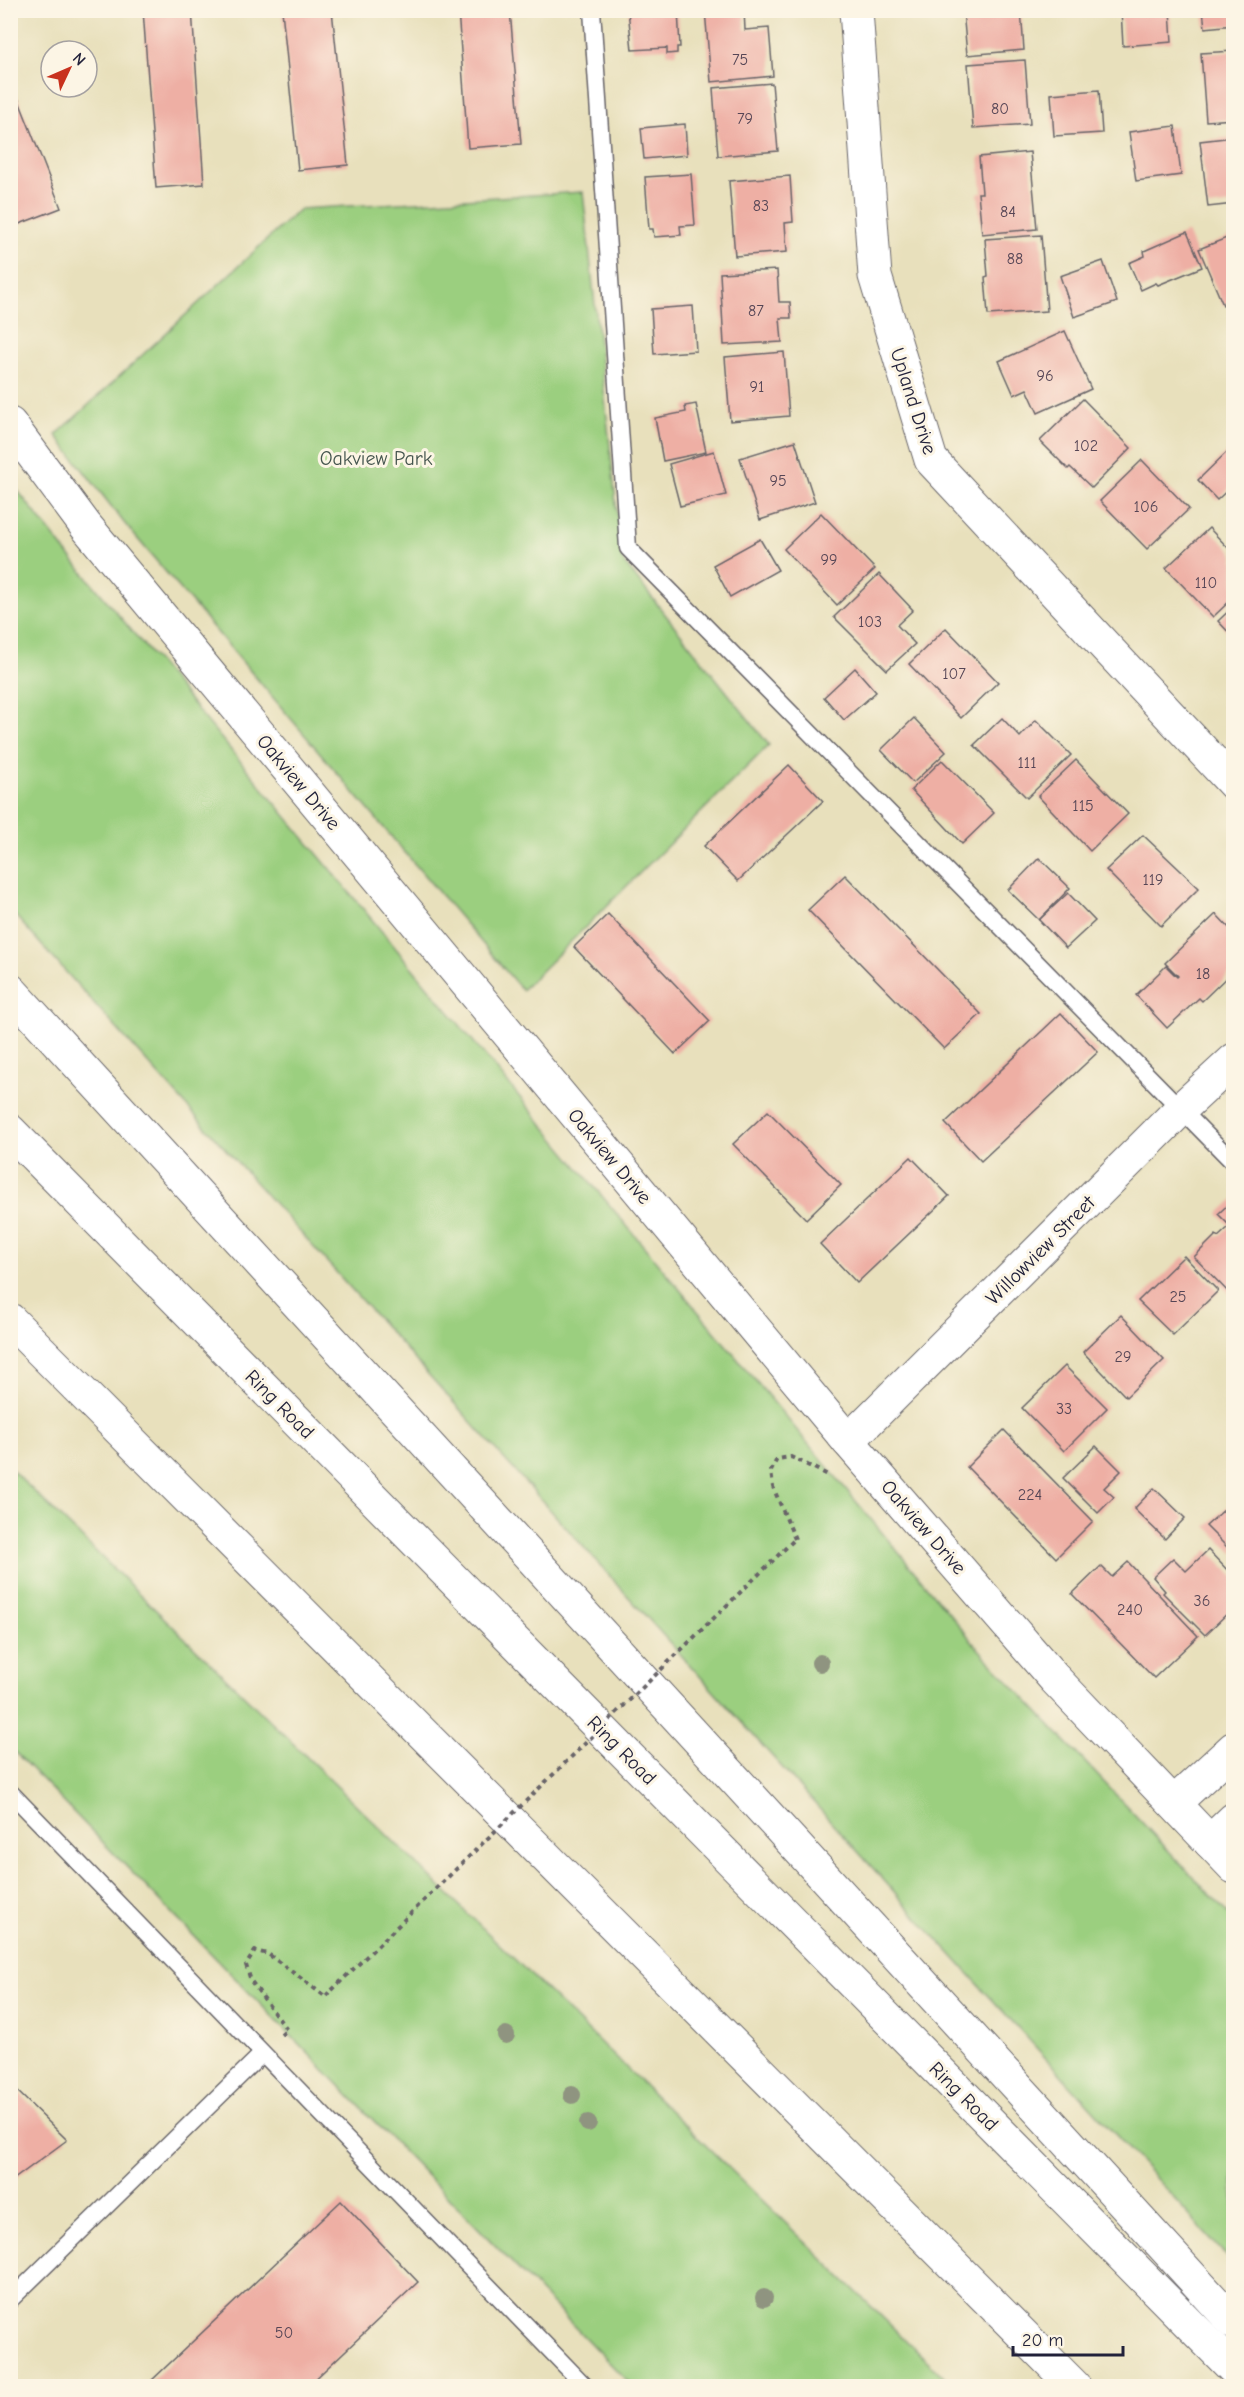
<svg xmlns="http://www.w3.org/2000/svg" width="1244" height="2397" font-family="'Comic Neue',sans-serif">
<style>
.green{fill:#9bcf7f;stroke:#5e785d;stroke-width:1.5}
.building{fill:#eeafa4}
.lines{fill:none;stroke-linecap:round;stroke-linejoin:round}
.lane-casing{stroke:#676468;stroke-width:19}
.street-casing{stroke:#676468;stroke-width:35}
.secondary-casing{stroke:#676468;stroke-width:35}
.highway-casing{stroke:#676468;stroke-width:35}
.path{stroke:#676468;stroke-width:4;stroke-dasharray:4.5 4.5;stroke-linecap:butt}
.lane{stroke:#fff;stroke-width:16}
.street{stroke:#fff;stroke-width:33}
.secondary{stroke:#fff;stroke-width:33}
.highway{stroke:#fff;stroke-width:33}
.path-bridge{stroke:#676468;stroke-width:4;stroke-dasharray:4.5 4.5;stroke-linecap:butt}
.tree{fill:#8f9480}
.labels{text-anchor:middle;stroke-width:6;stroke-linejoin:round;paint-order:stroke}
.number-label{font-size:16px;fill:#554555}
.street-label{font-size:20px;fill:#22223b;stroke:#fcf5e5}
.park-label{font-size:20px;fill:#46564f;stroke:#fcf5e5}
</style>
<rect width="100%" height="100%" fill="#fcf5e5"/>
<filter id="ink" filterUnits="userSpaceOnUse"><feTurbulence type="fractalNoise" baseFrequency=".0167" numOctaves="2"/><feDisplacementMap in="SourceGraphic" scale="12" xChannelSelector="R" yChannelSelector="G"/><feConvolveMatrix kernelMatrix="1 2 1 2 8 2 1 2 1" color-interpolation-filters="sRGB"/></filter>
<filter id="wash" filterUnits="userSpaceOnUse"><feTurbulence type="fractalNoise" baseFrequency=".008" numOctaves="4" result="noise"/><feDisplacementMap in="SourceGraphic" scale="24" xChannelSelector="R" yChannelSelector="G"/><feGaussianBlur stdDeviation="1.35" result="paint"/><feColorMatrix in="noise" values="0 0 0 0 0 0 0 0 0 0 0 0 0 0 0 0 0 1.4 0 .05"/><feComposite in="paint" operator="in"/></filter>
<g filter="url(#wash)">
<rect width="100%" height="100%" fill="#e8e0bc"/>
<g class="green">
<path d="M 583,192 L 622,560 L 769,745 L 522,990 L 125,524 L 56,435 L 300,209 Z"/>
<path d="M 10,481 L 67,553 L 983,1654 L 1233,1919 L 1233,2263 L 915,1915 L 11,911 Z"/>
<path d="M 11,1469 L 953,2386 L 632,2386 L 11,1748 Z"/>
</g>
<g id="blocks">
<g class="building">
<path d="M 143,10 L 192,10 L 204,184 L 156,188 Z"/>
<path d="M 282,10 L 332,10 L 348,165 L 298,170 Z"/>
<path d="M 458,10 L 510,10 L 521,144 L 468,148 Z"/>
<path d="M 628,10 L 678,10 L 680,47 L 677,47 L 677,53 L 667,54 L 667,48 L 632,50 Z"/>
<path d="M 705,10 L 744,10 L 745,30 L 769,28 L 773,76 L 711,82 Z"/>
<path d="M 963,10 L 1021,10 L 1024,50 L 967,55 Z"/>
<path d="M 1121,10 L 1170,10 L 1172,42 L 1123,46 Z"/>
<path d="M 1203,10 L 1234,10 L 1234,25 L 1205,28 Z"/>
<path d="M 1234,51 L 1234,119 L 1206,121 L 1201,53 Z"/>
<path d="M 1025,60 L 1030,124 L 973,128 L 968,64 Z"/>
<path d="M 12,83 L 61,208 L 14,226 L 10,218 L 10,84 Z"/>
<path d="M 772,83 L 778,151 L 718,156 L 713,88 Z"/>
<path d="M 1099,90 L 1102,133 L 1054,136 L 1051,94 Z"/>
<path d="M 685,124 L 687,155 L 644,159 L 641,128 Z"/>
<path d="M 1175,126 L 1181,175 L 1136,181 L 1129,132 Z"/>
<path d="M 1234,137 L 1234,204 L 1208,207 L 1200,141 Z"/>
<path d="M 1030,152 L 1037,229 L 982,234 L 978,193 L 982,193 L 979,157 Z"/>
<path d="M 691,174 L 695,225 L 680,226 L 681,235 L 654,237 L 653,229 L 649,229 L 645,177 Z"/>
<path d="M 790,176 L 793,222 L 785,223 L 787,252 L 735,256 L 729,181 Z"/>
<path d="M 1187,232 L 1202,267 L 1158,285 L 1156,283 L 1141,290 L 1129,263 L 1145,256 L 1144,251 Z"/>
<path d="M 1041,235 L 1047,311 L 988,315 L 985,277 L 988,276 L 985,239 Z"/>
<path d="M 1234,235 L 1234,300 L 1223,305 L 1199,249 Z"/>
<path d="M 1103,261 L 1117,302 L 1074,317 L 1060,276 Z"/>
<path d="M 777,270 L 779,302 L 790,302 L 791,318 L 780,318 L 782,342 L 724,345 L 720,273 Z"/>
<path d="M 693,306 L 696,351 L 654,354 L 651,309 Z"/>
<path d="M 1065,331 L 1091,389 L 1038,413 L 1027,389 L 1014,395 L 999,361 Z"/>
<path d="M 784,352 L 789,416 L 730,421 L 725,357 Z"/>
<path d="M 1083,399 L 1131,448 L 1092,488 L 1070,467 L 1068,469 L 1040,441 Z"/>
<path d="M 696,404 L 706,452 L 663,461 L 655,418 L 686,412 L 685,406 Z"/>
<path d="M 795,441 L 815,502 L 760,520 L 740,458 Z"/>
<path d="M 1230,449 L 1234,453 L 1234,484 L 1217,500 L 1198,480 Z"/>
<path d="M 714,451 L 726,495 L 680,506 L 669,464 Z"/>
<path d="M 1142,460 L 1189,509 L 1147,549 L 1100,501 Z"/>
<path d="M 821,513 L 875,569 L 837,605 L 784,549 Z"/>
<path d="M 1209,528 L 1234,554 L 1234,597 L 1213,617 L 1166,568 Z"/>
<path d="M 760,539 L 778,570 L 730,597 L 713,565 Z"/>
<path d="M 879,574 L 913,610 L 897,625 L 915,644 L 887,670 L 834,617 Z"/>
<path d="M 1234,606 L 1234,638 L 1218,621 Z"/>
<path d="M 946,628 L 998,682 L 961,718 L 909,664 Z"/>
<path d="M 855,668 L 876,692 L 844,720 L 824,697 Z"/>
<path d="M 914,718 L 946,752 L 913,783 L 881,750 Z"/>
<path d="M 1002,718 L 1020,737 L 1036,720 L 1071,755 L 1027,798 L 974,745 Z"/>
<path d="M 942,760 L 994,813 L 962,844 L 911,790 Z"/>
<path d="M 1076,760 L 1128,814 L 1090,851 L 1038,796 Z"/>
<path d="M 789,765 L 823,801 L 738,881 L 704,846 Z"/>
<path d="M 1143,835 L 1199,888 L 1161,926 L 1106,870 Z"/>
<path d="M 1039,858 L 1070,888 L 1039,920 L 1008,890 Z"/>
<path d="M 845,875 L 981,1014 L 944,1049 L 808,910 Z"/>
<path d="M 1068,893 L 1095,921 L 1066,948 L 1039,920 Z"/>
<path d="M 608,914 L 710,1021 L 675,1054 L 574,947 Z"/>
<path d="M 1216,914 L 1234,933 L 1234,970 L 1202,1001 L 1199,998 L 1167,1028 L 1136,995 L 1166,966 L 1177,977 L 1178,976 L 1165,963 Z"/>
<path d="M 1061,1013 L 1098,1052 L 981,1161 L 945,1123 Z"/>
<path d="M 768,1111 L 841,1185 L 806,1219 L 733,1144 Z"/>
<path d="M 911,1157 L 949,1196 L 857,1283 L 820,1244 Z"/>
<path d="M 1234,1199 L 1234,1298 L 1194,1257 L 1216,1235 L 1218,1237 L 1230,1226 L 1218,1214 Z"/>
<path d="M 1184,1256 L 1218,1291 L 1173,1335 L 1138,1301 Z"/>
<path d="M 1121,1315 L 1164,1360 L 1126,1397 L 1083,1352 Z"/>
<path d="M 1065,1366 L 1107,1408 L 1064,1451 L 1022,1408 Z"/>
<path d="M 1004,1430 L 1093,1521 L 1056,1558 L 967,1467 Z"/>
<path d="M 1096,1446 L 1121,1471 L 1104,1488 L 1114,1497 L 1098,1513 L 1063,1478 Z"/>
<path d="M 1154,1488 L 1185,1518 L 1165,1539 L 1134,1509 Z"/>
<path d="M 1234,1501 L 1234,1554 L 1206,1526 Z"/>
<path d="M 1208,1550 L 1234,1577 L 1234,1607 L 1205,1635 L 1163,1593 L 1165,1591 L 1153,1577 L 1173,1558 L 1186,1571 Z"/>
<path d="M 1128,1562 L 1198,1636 L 1154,1678 L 1072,1594 L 1101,1566 L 1112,1577 Z"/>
<path d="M 10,2084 L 67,2140 L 10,2182 Z"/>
<path d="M 341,2201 L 418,2282 L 308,2386 L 155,2386 L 150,2382 Z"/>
</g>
</g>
</g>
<g filter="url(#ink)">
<use href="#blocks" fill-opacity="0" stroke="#676468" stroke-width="1.5"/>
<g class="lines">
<g class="lane-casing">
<g id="lane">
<path d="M 592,10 L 628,548 L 1234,1163"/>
<path d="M 10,1792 L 585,2386"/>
<path d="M 10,2300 L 262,2054"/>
</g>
</g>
<g class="street-casing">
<g id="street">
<path d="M 10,424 L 85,525 L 848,1441 L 1054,1678 L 1234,1867"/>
<path d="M 848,1441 L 1181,1109 L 1234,1060"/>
<path d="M 1174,1803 L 1234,1748"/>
<path d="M 1210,1842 L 1234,1819"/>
</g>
</g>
<g class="secondary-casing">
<path id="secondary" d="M 856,10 L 875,276 L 931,460 L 1234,784"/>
</g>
<g class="highway-casing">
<g id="highway">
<path d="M 10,990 L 1234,2323"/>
<path d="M 10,1131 L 1234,2369"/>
<path d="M 10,1320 L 1074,2386"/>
</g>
</g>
<g class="path">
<path d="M 795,1539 L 773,1487 L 771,1471 L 777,1459 L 791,1457 L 830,1476"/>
<path d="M 281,2035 L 287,2030 L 251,1981 L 246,1965 L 255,1951 L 268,1954 L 326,1997 L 332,1990"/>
</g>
<use href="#lane" class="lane"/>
<use href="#street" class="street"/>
<use href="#secondary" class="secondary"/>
<use href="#highway" class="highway"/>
<path class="path-bridge" d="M 332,1990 L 795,1539"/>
</g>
<g class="tree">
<circle cx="820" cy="1663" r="9"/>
<circle cx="506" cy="2035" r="9"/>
<circle cx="572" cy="2095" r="9"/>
<circle cx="588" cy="2123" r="9"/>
<circle cx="764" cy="2298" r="9"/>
</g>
</g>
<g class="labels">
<g class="number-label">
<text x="740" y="65">75</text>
<text x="1000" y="114">80</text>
<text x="745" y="124">79</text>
<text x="761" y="211">83</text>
<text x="1008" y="217">84</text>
<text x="1015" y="264">88</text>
<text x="756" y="316">87</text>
<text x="1045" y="381">96</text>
<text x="757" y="392">91</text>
<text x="1086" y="451">102</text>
<text x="778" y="486">95</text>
<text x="1146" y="512">106</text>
<text x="829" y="565">99</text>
<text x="1206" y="588">110</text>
<text x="870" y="627">103</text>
<text x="954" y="679">107</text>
<text x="1027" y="768">111</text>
<text x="1083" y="811">115</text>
<text x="1153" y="885">119</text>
<text x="1203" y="979">18</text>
<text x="1178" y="1302">25</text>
<text x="1123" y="1362">29</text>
<text x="1064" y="1414">33</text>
<text x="1030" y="1500">224</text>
<text x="1202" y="1606">36</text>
<text x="1130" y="1615">240</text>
<text x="284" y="2338">50</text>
</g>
<g class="street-label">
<text transform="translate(914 401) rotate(72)" y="7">Upland Drive</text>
<text transform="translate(299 782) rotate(50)" y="7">Oakview Drive</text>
<text transform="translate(610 1156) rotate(50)" y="7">Oakview Drive</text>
<text transform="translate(1040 1250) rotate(-45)" y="7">Willowview Street</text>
<text transform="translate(280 1404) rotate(45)" y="7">Ring Road</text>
<text transform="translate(924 1527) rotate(49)" y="7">Oakview Drive</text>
<text transform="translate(622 1750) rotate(45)" y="7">Ring Road</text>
<text transform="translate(964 2096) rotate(45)" y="7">Ring Road</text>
</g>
<g class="park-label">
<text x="376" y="465">Oakview Park</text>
</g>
</g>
<rect width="1244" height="2397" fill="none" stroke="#fcf5e5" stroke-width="36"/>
<g transform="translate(69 69) rotate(46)"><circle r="28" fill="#fcf5e5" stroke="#a5a1a1" stroke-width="1.5"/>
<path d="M0-4.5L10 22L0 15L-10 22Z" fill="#c8321e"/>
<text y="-9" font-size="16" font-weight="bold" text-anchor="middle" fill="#22223b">N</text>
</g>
<path d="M1013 2346v9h110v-9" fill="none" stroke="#22223b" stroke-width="3"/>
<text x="1022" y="2346" font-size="18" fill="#22223b" stroke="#fcf5e5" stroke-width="4.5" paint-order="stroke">20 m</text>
</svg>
